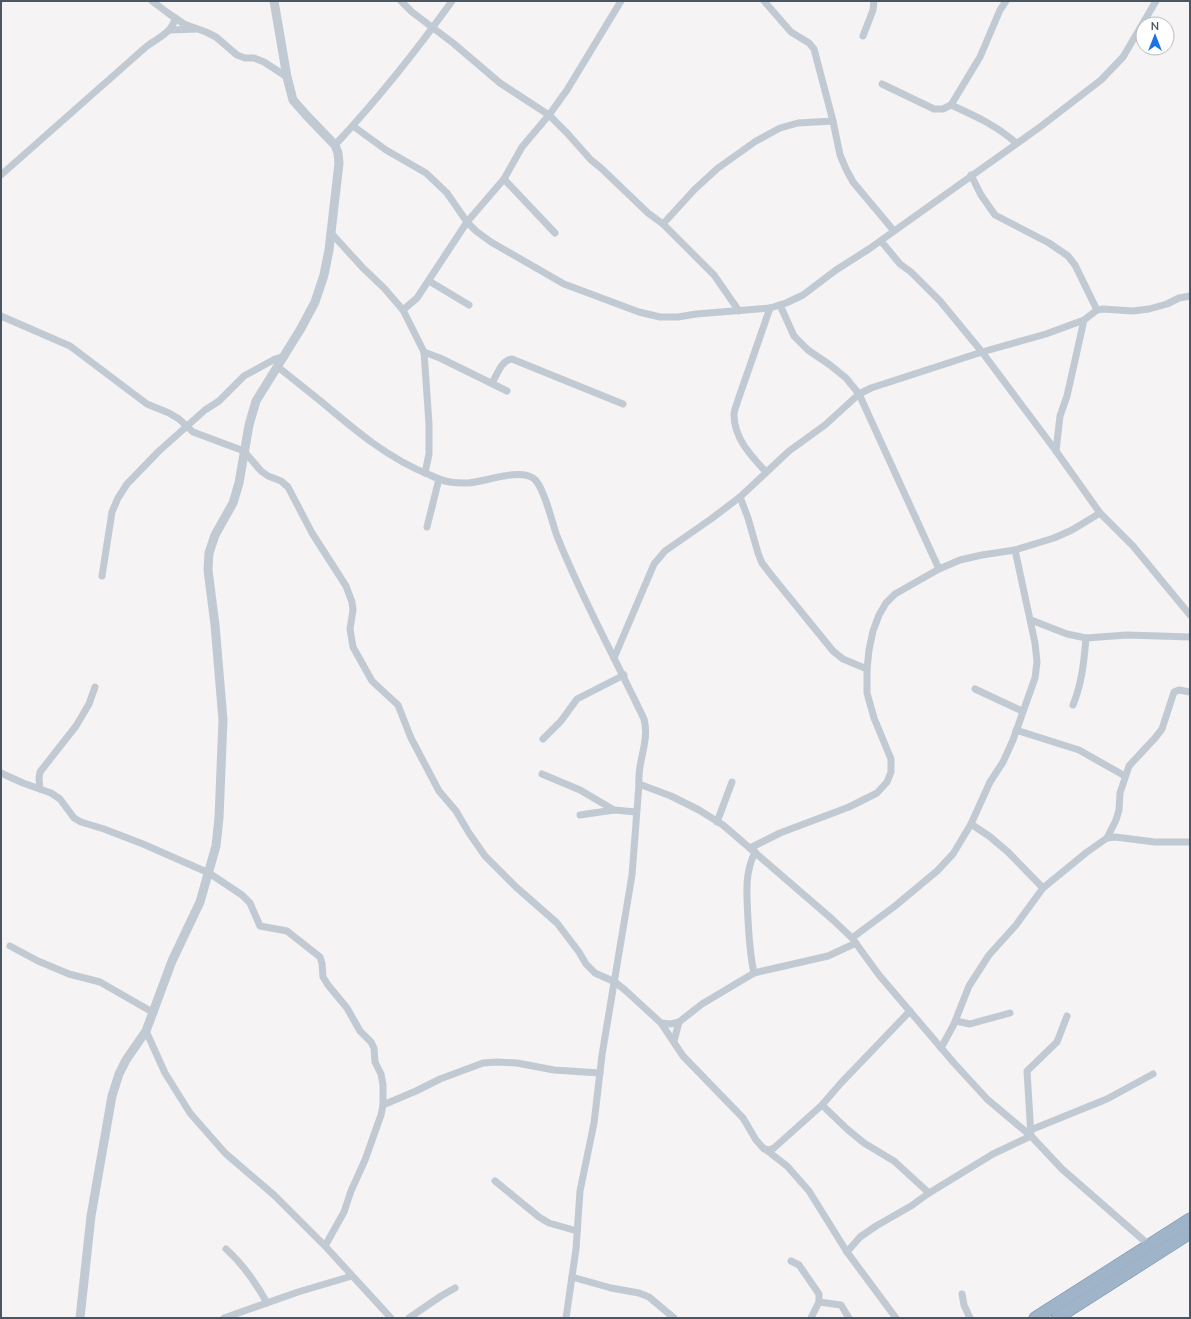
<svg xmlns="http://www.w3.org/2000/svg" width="1191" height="1319" font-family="Mulish,sans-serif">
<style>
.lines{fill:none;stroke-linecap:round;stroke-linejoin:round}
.trunk-casing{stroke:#7690ad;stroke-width:13}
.minor{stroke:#c1cad2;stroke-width:7}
.tertiary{stroke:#c1cad2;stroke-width:9}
.trunk{stroke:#9fb4c9;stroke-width:12}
</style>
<rect width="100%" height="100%" fill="#f5f3f3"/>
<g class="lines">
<g class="trunk-casing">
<g id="trunk">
<path d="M 1035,1318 L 1190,1219"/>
<path d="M 1057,1318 L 1190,1233"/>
</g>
</g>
<g class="minor">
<path d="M 152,1 L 168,13 L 184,24 L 206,32 L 216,37 L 237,55 L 245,58 L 254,58 L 264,62 L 287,77"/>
<path d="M 401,1 L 412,12 L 453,43 L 500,83 L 549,115 L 567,133 L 591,160 L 601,168 L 648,213 L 663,224 L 714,275 L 739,311"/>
<path d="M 764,1 L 791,32 L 809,43 L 814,49 L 833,121 L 840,155 L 846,169 L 853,182 L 894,231"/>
<path d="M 170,30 L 196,29"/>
<path d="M 863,36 L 873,10 L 874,1"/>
<path d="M 882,84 L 934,109 L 943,109 L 951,105 L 980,57 L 1000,10 L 1006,1"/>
<path d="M 951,105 C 975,116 996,125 1016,143"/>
<path d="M 353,126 L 386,150 L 426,173 L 447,193 L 467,222 L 476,231 L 491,242 L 564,284 L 639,312 L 660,317 L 678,317 L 696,314 L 770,308 L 786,303 L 803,295 L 836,270 L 869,249 L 1040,127 L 1101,80 L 1123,57 L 1156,1"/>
<path d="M 335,145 C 376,101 417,50 452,1"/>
<path d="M 1,175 L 147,46 C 158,38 173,32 175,18"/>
<path d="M 971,175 L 981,195 L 995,215 L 1049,243 L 1068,256 L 1075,265 L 1097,310"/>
<path d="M 504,179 L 555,233"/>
<path d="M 663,224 L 695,189 L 718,168 L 756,141 L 780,128 L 798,123 L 833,121"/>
<path d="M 332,234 L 363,268 L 384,288 L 403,310 L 424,352 L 429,424 L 429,454 L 425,473"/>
<path d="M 881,241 L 900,264 L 911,272 L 940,301 L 982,352 L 1056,451 L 1100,513 L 1133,546 L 1190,615"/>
<path d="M 429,281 L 469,305"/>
<path d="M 780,305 L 794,336 L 808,350 L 830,365 L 846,378 L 859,394 L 939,569"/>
<path d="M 403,310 L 417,298 L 467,222 L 504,179 L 522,147 L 549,115 L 567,90 L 621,1"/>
<path d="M 1,316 L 70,346 L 147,404 L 169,413 L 179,419 L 193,432 L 244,451 L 261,471 L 268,476 L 281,481 L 288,487 L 312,533 L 346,586 L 352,602 L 353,610 L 350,629 L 353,647 L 372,681 L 398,705 L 411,738 L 439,791 L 456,811 L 469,833 L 485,856 L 516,887 L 557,923 L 579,952 L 586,964 L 595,973 L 615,982 L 625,990 L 661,1023 L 671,1024 L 679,1022 L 702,1004 L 754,973 L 828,956 L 856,943"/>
<path d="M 424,352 L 440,358 L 507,391"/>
<path d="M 278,367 C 293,379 308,391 323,403 C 356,431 389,459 430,475 C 436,478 443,481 450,482 C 456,483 462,483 468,483 C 485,482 519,468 533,478 C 544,485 552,523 557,536 C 582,599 615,658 644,719 C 650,742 637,761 639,784 L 632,875 L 602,1055 L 594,1123 L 580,1191 L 576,1249 L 566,1318"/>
<path d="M 492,383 C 497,375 502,359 512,359 L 623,404"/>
<path d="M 1056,451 L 1060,416 L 1067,396 L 1084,320"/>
<path d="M 766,472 C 751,456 734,438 734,415 C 734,410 737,404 738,400 L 770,308"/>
<path d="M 740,497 L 748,518 L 758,553 L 762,563 L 772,576 L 833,651 L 843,659 L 867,669"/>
<path d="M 427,527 L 439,479"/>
<path d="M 102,576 L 112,512 L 118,498 L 127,484 L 159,451 L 205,410 L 219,401 L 244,376 L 275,359 L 285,356"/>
<path d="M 1031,620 L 1067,634 L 1086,638 L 1127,635 L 1190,637"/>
<path d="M 614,658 L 654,564 L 665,551 L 711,519 L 740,497 L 789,451 L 825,425 L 859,394 L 871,388 L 982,352 L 1046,334 L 1084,320 L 1097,310 L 1103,309 L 1133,311 L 1149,309 L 1167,304 L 1179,298 L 1190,296"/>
<path d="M 975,689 L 1022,711"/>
<path d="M 1073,705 C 1082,683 1084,661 1086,638"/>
<path d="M 1016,730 L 1079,750 L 1125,776"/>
<path d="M 543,739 L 561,721 L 577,699 L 624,675"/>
<path d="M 1,773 L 23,783 L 51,793 L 60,799 L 74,818 L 81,822 L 104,829 L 143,844 L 209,873 L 242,895 L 250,903 L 260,926 L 287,931 L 320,957 L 322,963 L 323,977 L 328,985 L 347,1008 L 360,1031 L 371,1042 L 374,1048 L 375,1062 L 381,1074 L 383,1085 L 383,1105 L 381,1115 L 365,1160 L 351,1191 L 344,1212 L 325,1246"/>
<path d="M 542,774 L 580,790 L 614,810 L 636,812"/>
<path d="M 639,784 L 671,796 L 699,810 L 723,825 L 832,919 L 852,938 L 879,975 L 954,1063 L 987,1099 L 1031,1136 L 1062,1169 L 1149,1245"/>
<path d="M 40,789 L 39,778 L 40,772 L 76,726 L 89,704 L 95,687"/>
<path d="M 580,815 L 614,810"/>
<path d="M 717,822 L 732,782"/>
<path d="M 971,824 L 989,836 L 1008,852 L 1043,888"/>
<path d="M 1107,838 L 1116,820 L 1119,810 L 1120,793 L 1129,766 L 1155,738 L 1162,729 L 1174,692 L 1179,690 L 1190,692"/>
<path d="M 750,848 L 780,833 L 849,807 L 877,793 L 887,782 L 891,772 L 891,759 L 874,718 L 867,693 L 867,669 L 869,650 L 873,631 L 879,615 L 886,603 L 895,594 L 939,569 L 960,560 L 982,555 L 1015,550 L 1054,538 L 1072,530 L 1100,513"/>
<path d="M 852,938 L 895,906 L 937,871 L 953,854 L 971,824 L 990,782 L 1003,762 L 1013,740 L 1035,678 L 1037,662 L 1035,643 L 1015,550"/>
<path d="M 10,946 L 38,961 L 69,974 L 100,982 L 154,1013"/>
<path d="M 754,973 C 750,955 749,938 748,920 C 747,896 744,874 755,852"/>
<path d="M 956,1021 L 970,1024 L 1010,1013"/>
<path d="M 661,1023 L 683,1056 L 743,1118 L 756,1140 L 764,1149 L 770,1150 L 774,1148 L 822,1105 L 841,1083 L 910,1011"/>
<path d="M 146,1031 L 165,1073 L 190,1113 L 225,1153 L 274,1195 L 325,1246 L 391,1318"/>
<path d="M 674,1041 L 679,1022"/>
<path d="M 941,1048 L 954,1024 L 969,986 L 989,955 L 1016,925 L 1043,888 L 1087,852 L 1107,838 L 1115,837 L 1155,842 L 1190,842"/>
<path d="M 383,1105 L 416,1091 L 440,1079 L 483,1063 L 497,1062 L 517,1063 L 554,1070 L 600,1073"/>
<path d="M 822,1105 L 847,1129 L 864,1143 L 894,1161 L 929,1193"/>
<path d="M 1028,1131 L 1107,1099 L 1153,1074"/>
<path d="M 765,1149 L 787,1166 L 809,1191 L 847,1252 L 896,1318"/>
<path d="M 495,1181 L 539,1217 L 549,1223 L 577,1231"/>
<path d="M 226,1249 C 244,1265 256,1283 267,1303"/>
<path d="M 847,1252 L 860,1237 L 876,1226 L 911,1206 L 929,1193 L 993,1154 L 1031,1136 L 1027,1071 L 1057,1042 L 1067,1016"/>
<path d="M 791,1261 L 799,1265 L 819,1294 L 819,1302 L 811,1318"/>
<path d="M 572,1277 L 611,1288 L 639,1293 L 649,1297 L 674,1318"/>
<path d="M 962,1294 L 964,1305 L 970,1318"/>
<path d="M 819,1302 L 841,1305 L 849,1318"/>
<path d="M 224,1318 L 298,1292 L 352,1276"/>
<path d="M 409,1318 L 441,1296 L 455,1288"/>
</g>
<path class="tertiary" d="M 80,1318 L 91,1216 L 112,1096 L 119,1074 L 126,1060 L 146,1031 L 172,961 L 200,902 L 216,846 L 219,818 L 223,720 L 215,625 L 208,570 L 209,553 L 215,535 L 233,503 L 239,483 L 249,425 L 256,401 L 300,330 L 315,302 L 324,275 L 329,250 L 339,163 L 338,153 L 335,145 L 307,116 L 293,100 L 287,77 L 274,1"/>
<use href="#trunk" class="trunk"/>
</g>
<rect width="1191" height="1319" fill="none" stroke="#4a5661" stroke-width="4"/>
<g transform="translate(1155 36)"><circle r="19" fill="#ffffff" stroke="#b7bbc0"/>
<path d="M0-3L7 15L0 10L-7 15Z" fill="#1a73e8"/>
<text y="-6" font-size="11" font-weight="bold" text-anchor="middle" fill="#4a5661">N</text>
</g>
</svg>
